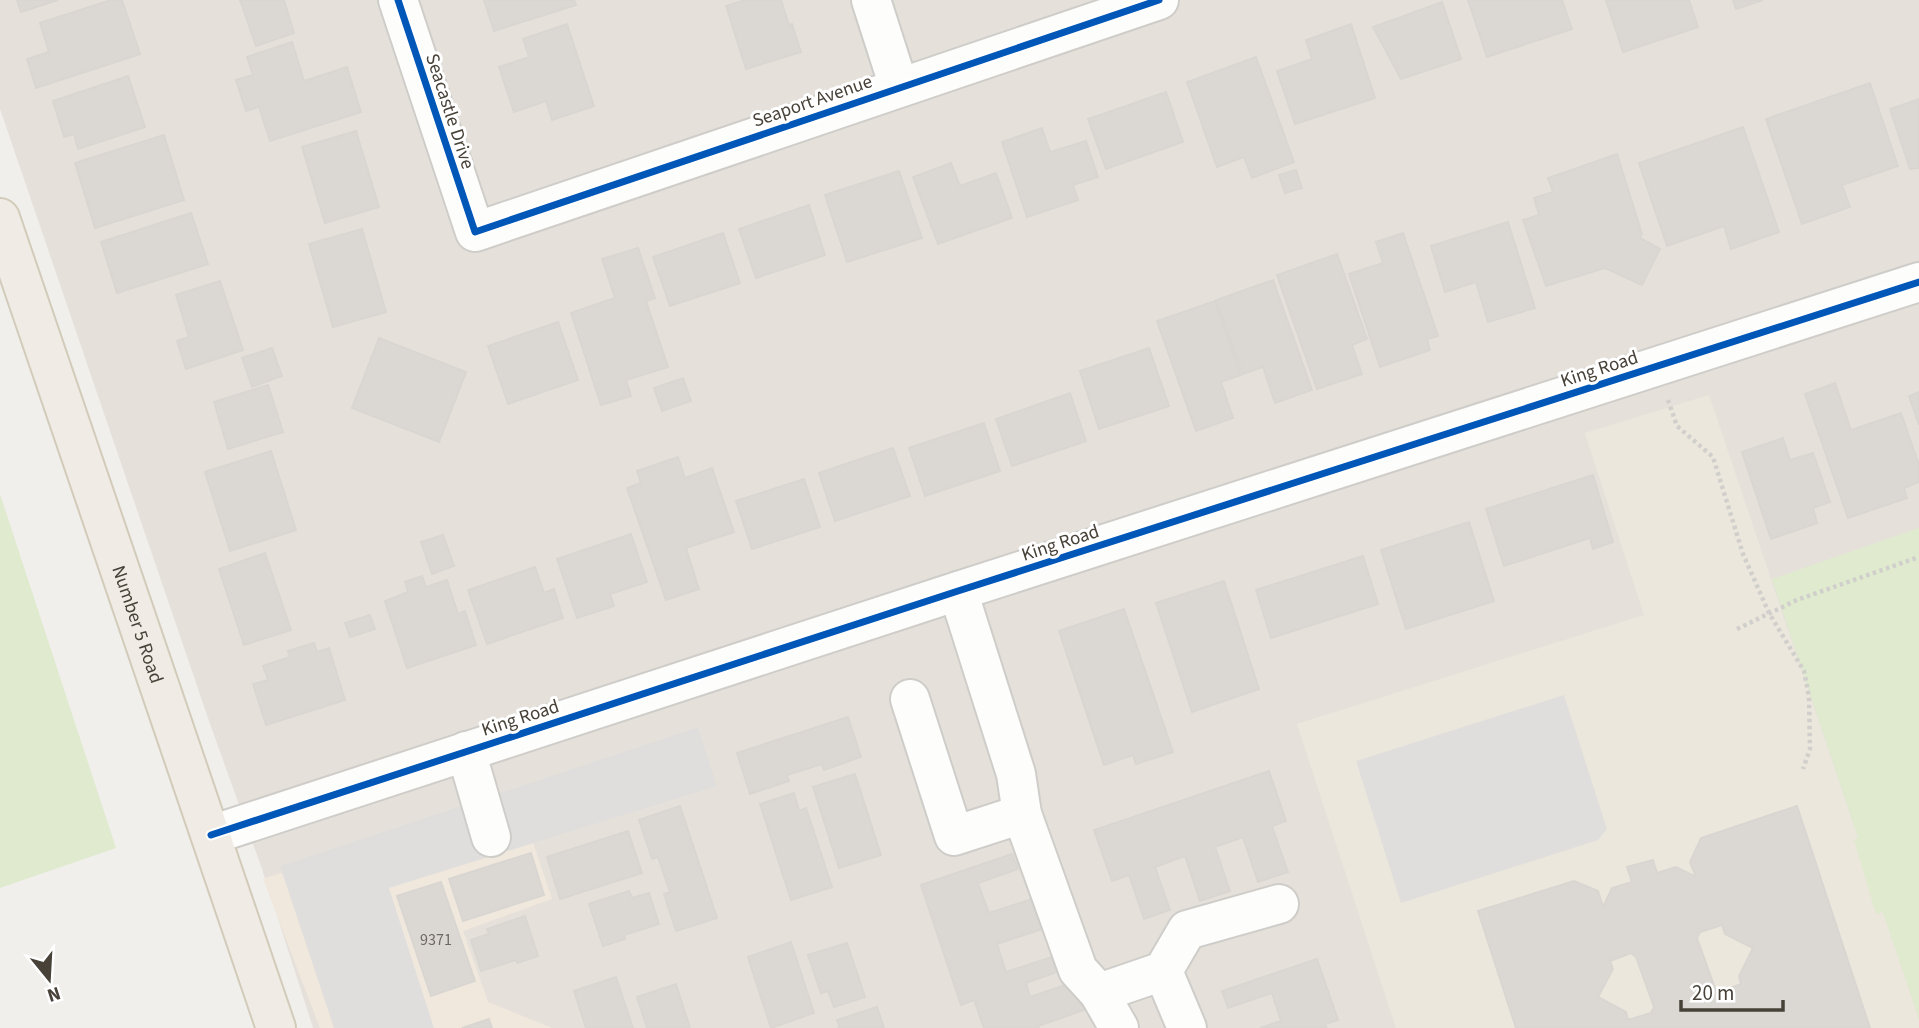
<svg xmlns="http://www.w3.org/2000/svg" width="1919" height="1028" font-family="'Source Sans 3',sans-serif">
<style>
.residential{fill:#e5e1da}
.commercial{fill:#f0e8dd}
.education{fill:#ebe7dc}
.green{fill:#dfeace}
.parking{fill:#e0dedc}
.building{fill:#dbd8d4;stroke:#d9d6d2;stroke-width:2;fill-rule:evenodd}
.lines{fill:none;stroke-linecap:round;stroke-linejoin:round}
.minor-casing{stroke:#cfcdc9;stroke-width:42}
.major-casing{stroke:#d2cbba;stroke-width:42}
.path{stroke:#d1cfcc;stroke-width:4.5;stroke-dasharray:3.5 3.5;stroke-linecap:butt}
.minor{stroke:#fdfdfc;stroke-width:38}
.major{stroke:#f0ece5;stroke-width:38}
.cycleway-casing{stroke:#fff;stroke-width:11}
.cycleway{stroke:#0057b8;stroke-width:7}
.labels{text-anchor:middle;stroke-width:6;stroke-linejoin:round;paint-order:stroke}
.number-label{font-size:16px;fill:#6d6860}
.street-label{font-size:19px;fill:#474138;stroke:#fff}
</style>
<rect width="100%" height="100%" fill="#f1efec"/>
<path class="residential" d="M 0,0 L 1919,0 L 1919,1028 L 313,1028 L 262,869 L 210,724 L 0,109 Z"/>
<path class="commercial" d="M 517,795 L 552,899 L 463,931 L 488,1002 L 552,1028 L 320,1028 L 263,879 Z"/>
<path class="education" d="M 1709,395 L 1919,1019 L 1919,1028 L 1396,1028 L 1297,724 L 1644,615 L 1585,433 Z"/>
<g class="green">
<path d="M 0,494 L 116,848 L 0,888 Z"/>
<path d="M 1919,528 L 1919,1019 L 1883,912 L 1876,914 L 1854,840 L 1858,837 L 1772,579 Z"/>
</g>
<g class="parking">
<path d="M 1564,695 L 1607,829 L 1598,840 L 1401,903 L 1356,761 Z"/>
<path d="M 698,727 L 717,786 L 389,888 L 434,1028 L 334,1028 L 280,866 Z"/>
</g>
<g class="building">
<path d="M 17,0 L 58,0 L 21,12 Z"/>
<path d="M 111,0 L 122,0 L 140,54 L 36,88 L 27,59 L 49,52 L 40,23 Z"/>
<path d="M 240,0 L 284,0 L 294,33 L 256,46 Z"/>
<path d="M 484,0 L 574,0 L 576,5 L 494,31 Z"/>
<path d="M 745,0 L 781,0 L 789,25 L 792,24 L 801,52 L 746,69 L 726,6 Z"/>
<path d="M 1468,0 L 1562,0 L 1572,29 L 1487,57 Z"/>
<path d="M 1606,0 L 1689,0 L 1698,27 L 1623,52 Z"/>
<path d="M 1733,0 L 1763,0 L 1736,9 Z"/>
<path d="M 1442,2 L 1461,59 L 1401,79 L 1373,27 Z"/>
<path d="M 567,24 L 594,106 L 552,120 L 546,101 L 514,112 L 499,67 L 529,57 L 523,39 Z"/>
<path d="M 1351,24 L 1375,98 L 1295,124 L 1277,71 L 1312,59 L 1306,40 Z"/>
<path d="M 292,42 L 304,81 L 347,67 L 361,112 L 270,141 L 259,107 L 246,111 L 236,80 L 253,75 L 247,57 Z"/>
<path d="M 1256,57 L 1294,162 L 1252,178 L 1244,157 L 1217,167 L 1187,82 Z"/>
<path d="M 128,76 L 145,127 L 78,149 L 74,134 L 64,137 L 53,101 Z"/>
<path d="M 1870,83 L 1898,166 L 1842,185 L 1850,207 L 1802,224 L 1766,119 Z"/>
<path d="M 1166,92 L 1183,142 L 1106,169 L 1088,119 Z"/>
<path d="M 1919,99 L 1919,168 L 1910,169 L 1890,109 Z"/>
<path d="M 1743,127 L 1779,232 L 1731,249 L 1724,226 L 1667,246 L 1639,163 Z"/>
<path d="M 1042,128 L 1050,152 L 1086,141 L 1098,177 L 1073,185 L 1078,200 L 1027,217 L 1002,142 Z"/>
<path d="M 356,131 L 379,207 L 325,223 L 302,147 Z"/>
<path d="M 164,135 L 184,200 L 95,228 L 75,163 Z"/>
<path d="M 1617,154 L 1642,234 L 1640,238 L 1660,249 L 1642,285 L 1605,268 L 1546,286 L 1523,220 L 1539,215 L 1534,198 L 1553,192 L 1548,178 Z"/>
<path d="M 951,163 L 960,186 L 996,173 L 1012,218 L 938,244 L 913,177 Z"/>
<path d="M 1296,170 L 1302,188 L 1285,193 L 1279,175 Z"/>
<path d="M 899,171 L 922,238 L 847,262 L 825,195 Z"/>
<path d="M 809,205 L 825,255 L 756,278 L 739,229 Z"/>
<path d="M 191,213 L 208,264 L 117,293 L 101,242 Z"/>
<path d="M 1508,222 L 1535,308 L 1488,322 L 1476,282 L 1445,292 L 1431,246 Z"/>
<path d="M 362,229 L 386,312 L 333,327 L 309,244 Z"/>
<path d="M 723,233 L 740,283 L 670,306 L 653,257 Z"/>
<path d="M 1403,233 L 1438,336 L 1427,339 L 1430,350 L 1380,367 L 1349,274 L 1383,263 L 1376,242 Z"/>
<path d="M 638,248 L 655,298 L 646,301 L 668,367 L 626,380 L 631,396 L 601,405 L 571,313 L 615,298 L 602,259 Z"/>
<path d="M 1337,254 L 1367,339 L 1352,345 L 1362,374 L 1317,389 L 1277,275 Z"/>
<path d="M 1273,280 L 1312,390 L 1275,403 L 1263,367 L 1243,374 L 1216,300 Z"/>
<path d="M 220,281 L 243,350 L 186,369 L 177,341 L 189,337 L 176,295 Z"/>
<path d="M 1215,301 L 1241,375 L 1221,382 L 1233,418 L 1196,431 L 1157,321 Z"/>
<path d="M 558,322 L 578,380 L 508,404 L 488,346 Z"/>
<path d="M 379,338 L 466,372 L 439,442 L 352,408 Z"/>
<path d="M 272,348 L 282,376 L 252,387 L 242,358 Z"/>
<path d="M 1149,348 L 1169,406 L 1099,429 L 1080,371 Z"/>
<path d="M 683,378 L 691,401 L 662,411 L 654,388 Z"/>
<path d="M 1835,383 L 1851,430 L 1901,413 L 1919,465 L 1919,482 L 1904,488 L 1907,498 L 1848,518 L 1805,394 Z"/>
<path d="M 268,385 L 283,432 L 228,449 L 214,402 Z"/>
<path d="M 1919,392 L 1919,425 L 1909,396 Z"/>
<path d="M 1070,393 L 1086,441 L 1012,466 L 996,419 Z"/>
<path d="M 984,423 L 1000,471 L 925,496 L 909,448 Z"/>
<path d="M 1783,438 L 1790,460 L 1813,453 L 1830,502 L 1813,508 L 1817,523 L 1771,539 L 1742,452 Z"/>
<path d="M 893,448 L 910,496 L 835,521 L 819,473 Z"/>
<path d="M 271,451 L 296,530 L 230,551 L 205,472 Z"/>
<path d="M 678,457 L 685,478 L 712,468 L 734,532 L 686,548 L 699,589 L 666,600 L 627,488 L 641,483 L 637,471 Z"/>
<path d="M 1593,475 L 1613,542 L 1593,549 L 1590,538 L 1504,566 L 1486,509 Z"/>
<path d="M 804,479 L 820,527 L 752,549 L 736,501 Z"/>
<path d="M 1469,522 L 1494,601 L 1406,629 L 1381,550 Z"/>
<path d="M 631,534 L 647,582 L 610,594 L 614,606 L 577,618 L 557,559 Z"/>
<path d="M 443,535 L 454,566 L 432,574 L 421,542 Z"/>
<path d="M 265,553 L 291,630 L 244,645 L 219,569 Z"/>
<path d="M 1363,556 L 1378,604 L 1271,638 L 1256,590 Z"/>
<path d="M 535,567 L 544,593 L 554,589 L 563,618 L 487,644 L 468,590 Z"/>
<path d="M 422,576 L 426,587 L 447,580 L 458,614 L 465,611 L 476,645 L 407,668 L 385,601 L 408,592 L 405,582 Z"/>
<path d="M 1224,581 L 1259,689 L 1192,712 L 1156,603 Z"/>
<path d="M 1124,609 L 1173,752 L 1136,764 L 1133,755 L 1104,765 L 1059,631 Z"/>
<path d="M 370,615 L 375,629 L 350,637 L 345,623 Z"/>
<path d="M 314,643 L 317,652 L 329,648 L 345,700 L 266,725 L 253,684 L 268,680 L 263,666 L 290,657 L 288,651 Z"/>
<path d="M 848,717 L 861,757 L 824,770 L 822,764 L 787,775 L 789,781 L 750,794 L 737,753 Z"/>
<path d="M 1269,771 L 1286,821 L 1272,826 L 1288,872 L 1258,882 L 1243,837 L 1215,847 L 1230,891 L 1200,901 L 1185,856 L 1155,867 L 1170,910 L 1144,919 L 1129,875 L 1112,881 L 1094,830 Z"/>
<path d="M 855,774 L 881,855 L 839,868 L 813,787 Z"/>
<path d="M 794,793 L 799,811 L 806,808 L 832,887 L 791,900 L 760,804 Z"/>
<path d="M 680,806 L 717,918 L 676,931 L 664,894 L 670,892 L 658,857 L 652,859 L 639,820 Z"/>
<path d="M 1797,806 L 1870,1028 L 1516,1028 L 1478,911 L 1574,881 L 1598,891 L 1603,907 L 1612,888 L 1632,882 L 1627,867 L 1653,860 L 1657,873 L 1676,867 L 1696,877 L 1690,862 L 1701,838 ZM 1722,925 L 1725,934 L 1753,948 L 1739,976 L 1741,984 L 1720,992 L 1715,988 L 1697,938 L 1700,932 ZM 1631,953 L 1636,957 L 1654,1007 L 1651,1013 L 1628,1020 L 1626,1012 L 1598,997 L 1613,969 L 1610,961 Z"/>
<path d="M 628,831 L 642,873 L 560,899 L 547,857 Z"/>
<path d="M 531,853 L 544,895 L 463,921 L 449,879 Z"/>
<path d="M 1012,854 L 1018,869 L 978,883 L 989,913 L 1032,899 L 1042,929 L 997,944 L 1006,972 L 1052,957 L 1057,972 L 1026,983 L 1030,997 L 1074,982 L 1084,1010 L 1038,1026 L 1039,1028 L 984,1028 L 974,1000 L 961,1005 L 921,885 Z"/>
<path d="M 441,882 L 475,981 L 431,996 L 397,896 Z"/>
<path d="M 629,891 L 632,898 L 649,893 L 659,924 L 624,935 L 625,939 L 603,946 L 589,904 Z"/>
<path d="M 525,916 L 538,956 L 517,963 L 516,960 L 481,971 L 471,940 L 489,934 L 487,929 Z"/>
<path d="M 791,942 L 814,1013 L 771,1028 L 748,957 Z"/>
<path d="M 847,943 L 865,997 L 834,1007 L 828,991 L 821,993 L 808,955 Z"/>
<path d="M 1317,959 L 1338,1020 L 1325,1024 L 1327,1028 L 1260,1028 L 1281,1021 L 1272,993 L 1228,1008 L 1222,991 Z"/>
<path d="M 616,977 L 633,1028 L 586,1028 L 574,991 Z"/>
<path d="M 676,984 L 690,1028 L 647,1028 L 637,997 Z"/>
<path d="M 877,1007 L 884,1028 L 837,1028 L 840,1027 L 837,1020 Z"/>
<path d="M 489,1019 L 492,1028 L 462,1028 Z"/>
</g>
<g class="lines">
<g class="minor-casing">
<g id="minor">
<path d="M 398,0 L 475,232 L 1159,0"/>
<path d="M 871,0 L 899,87"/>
<path d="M 958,591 L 1016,774 L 1022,814 L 1078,970 L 1099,993 L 1119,1028"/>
<path d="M 910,699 L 954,836 L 1022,814"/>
<path d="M 466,751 L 491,837"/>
<path d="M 211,835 L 958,591 L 1919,282"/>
<path d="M 1163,971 L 1187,1028"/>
<path d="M 1099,993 L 1163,971 L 1187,930 L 1279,904"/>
</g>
</g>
<g class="major-casing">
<g id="major">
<path id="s1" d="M 0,218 L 276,1028"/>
</g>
</g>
<g class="path">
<path d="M 1668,400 L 1677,426 L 1713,457 L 1743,554 L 1769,613 L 1804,671 L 1809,697 L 1810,749 L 1803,769"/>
<path d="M 1737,629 L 1797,600 L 1919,557"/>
</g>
<use href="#minor" class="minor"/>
<use href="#major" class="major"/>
<g class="cycleway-casing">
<g id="cycleway">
<path d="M 398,0 L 475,232 L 1159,0"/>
<path d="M 211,835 L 958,591 L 1919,282"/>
</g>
</g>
<use href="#cycleway" class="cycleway"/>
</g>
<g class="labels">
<g class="number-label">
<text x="436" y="945">9371</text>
</g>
<g class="street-label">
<text transform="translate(812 100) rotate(-19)" y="7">Seaport Avenue</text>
<text transform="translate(451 111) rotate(72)" y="7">Seacastle Drive</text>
<text transform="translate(1599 368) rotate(-18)" y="7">King Road</text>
<text transform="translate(1060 542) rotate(-18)" y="7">King Road</text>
<text dy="7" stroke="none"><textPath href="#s1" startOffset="429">Number 5 Road</textPath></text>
<text transform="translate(520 717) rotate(-18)" y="7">King Road</text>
</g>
</g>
<g transform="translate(49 979) rotate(162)" stroke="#ffffff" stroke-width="5" paint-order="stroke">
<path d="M0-5L12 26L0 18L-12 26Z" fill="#474138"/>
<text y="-10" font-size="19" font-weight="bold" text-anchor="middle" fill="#474138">N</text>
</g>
<path d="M1681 1000v10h102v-10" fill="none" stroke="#474138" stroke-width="3.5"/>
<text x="1692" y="1000" font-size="21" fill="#474138" stroke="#ffffff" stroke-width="5" paint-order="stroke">20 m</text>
</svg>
